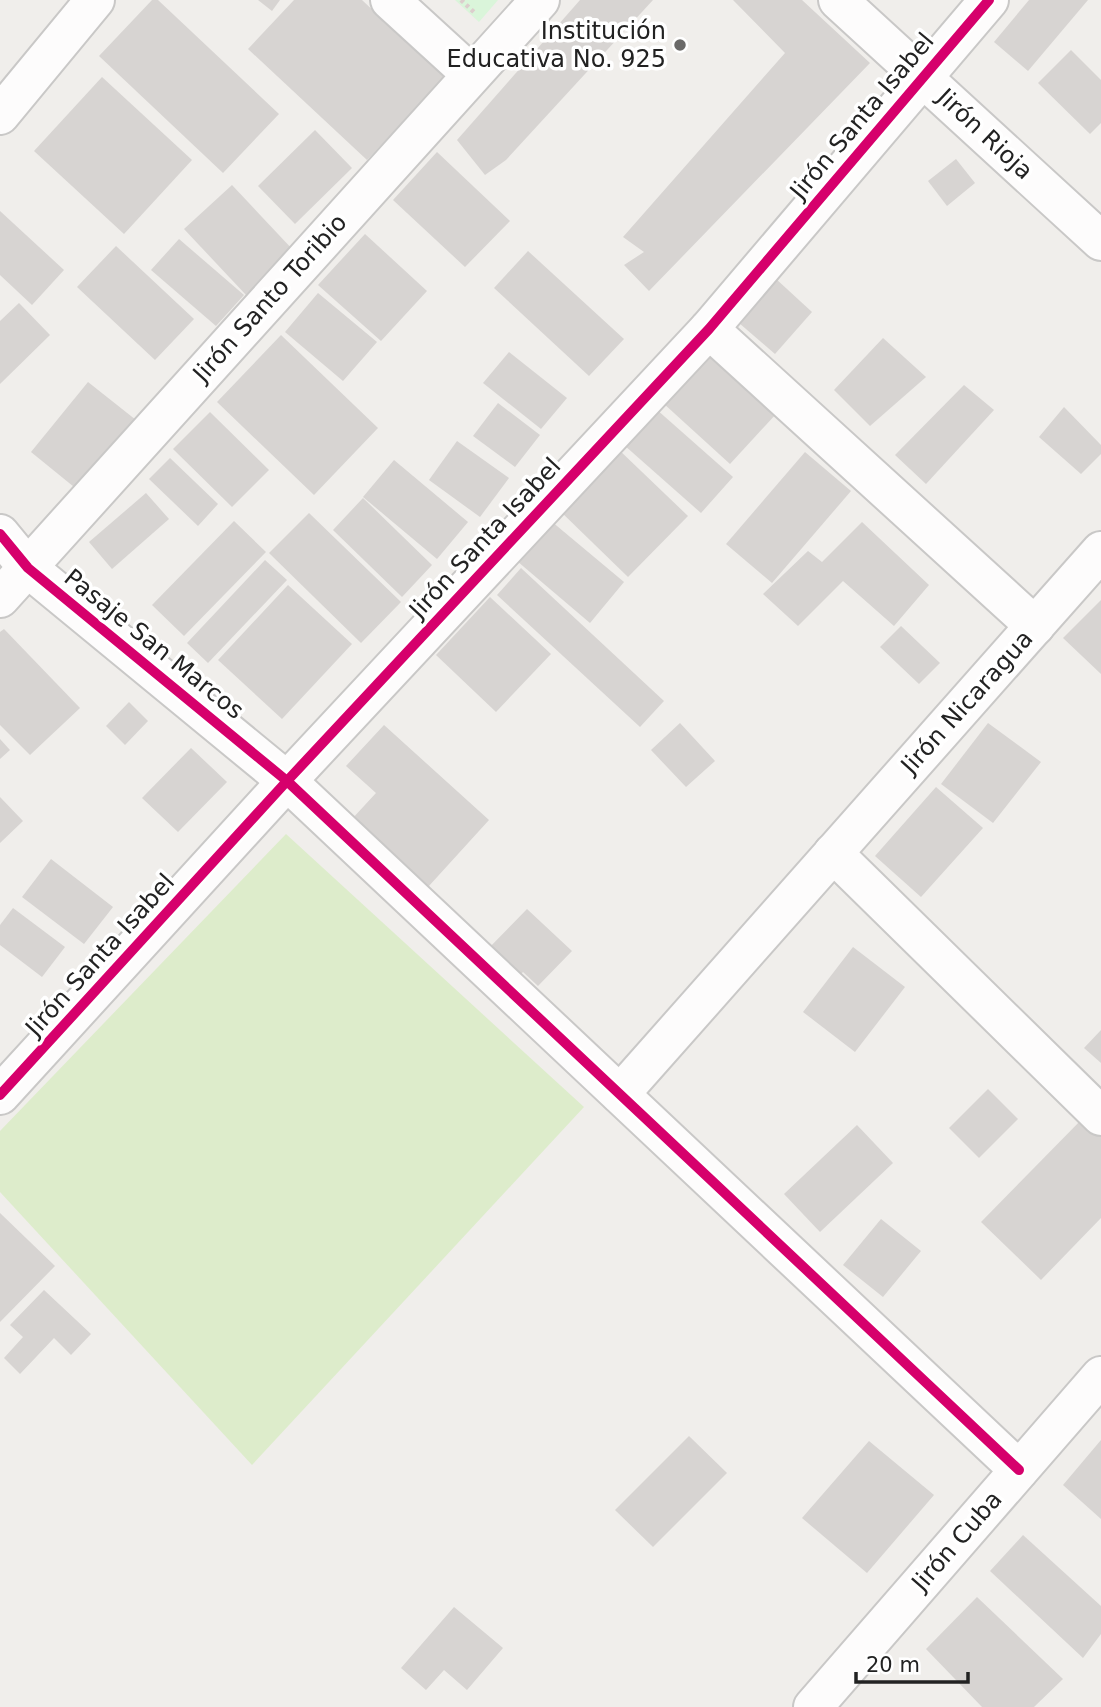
<svg xmlns="http://www.w3.org/2000/svg" width="1101" height="1707" font-family="'DejaVu Sans',sans-serif">
<style>
.grass{fill:#ddeccb}
.park{fill:#daf5da}
.building{fill:#d7d4d2}
.lines{fill:none;stroke-linecap:round;stroke-linejoin:round}
.minor-casing{stroke:#c9c8c7;stroke-width:42}
.path{stroke:#dccecd;stroke-width:4.5;stroke-dasharray:3.5 3.5;stroke-linecap:butt}
.minor{stroke:#fdfcfc;stroke-width:38}
.cycleway-casing{stroke:#fff;stroke-width:15}
.cycleway{stroke:#d6006c;stroke-width:10}
.poi-dot{fill:#6a6968;stroke:#fff;stroke-width:2.5}
.labels{text-anchor:middle;stroke-width:7;stroke-linejoin:round;paint-order:stroke}
.poi-label{font-size:24px;fill:#222;stroke:#fff;text-anchor:end}
.street-label{font-size:24px;fill:#222;stroke:#fff}
</style>
<rect width="100%" height="100%" fill="#f0eeeb"/>
<path class="grass" d="M 286,834 L 584,1107 L 252,1465 L 0,1192 L 0,1131 Z"/>
<path class="park" d="M 455,0 L 498,0 L 479,22 Z"/>
<g class="building">
<path d="M 152,0 L 158,0 L 279,114 L 223,173 L 99,56 Z"/>
<path d="M 258,0 L 280,0 L 272,11 Z"/>
<path d="M 294,0 L 362,0 L 445,78 L 367,160 L 248,49 Z"/>
<path d="M 580,0 L 653,0 L 506,160 L 485,175 L 457,140 Z"/>
<path d="M 733,0 L 802,0 L 870,63 L 649,291 L 624,265 L 644,252 L 623,237 L 785,53 Z"/>
<path d="M 1029,0 L 1088,0 L 1028,71 L 994,42 Z"/>
<path d="M 1071,50 L 1101,80 L 1101,123 L 1090,134 L 1038,83 Z"/>
<path d="M 102,77 L 192,160 L 124,234 L 34,151 Z"/>
<path d="M 315,130 L 352,168 L 295,224 L 258,186 Z"/>
<path d="M 437,152 L 510,221 L 465,267 L 393,200 Z"/>
<path d="M 956,159 L 975,183 L 947,206 L 928,181 Z"/>
<path d="M 232,185 L 294,251 L 246,295 L 184,229 Z"/>
<path d="M 0,211 L 64,270 L 32,305 L 0,275 Z"/>
<path d="M 365,234 L 427,291 L 381,341 L 318,285 Z"/>
<path d="M 179,239 L 244,295 L 216,326 L 151,270 Z"/>
<path d="M 116,246 L 194,319 L 155,360 L 77,287 Z"/>
<path d="M 528,251 L 624,339 L 589,376 L 494,288 Z"/>
<path d="M 775,278 L 812,312 L 775,354 L 739,323 Z"/>
<path d="M 318,293 L 377,342 L 343,381 L 285,332 Z"/>
<path d="M 19,303 L 50,335 L 0,384 L 0,321 Z"/>
<path d="M 281,335 L 378,428 L 314,495 L 217,402 Z"/>
<path d="M 883,338 L 926,377 L 870,426 L 834,390 Z"/>
<path d="M 509,352 L 567,398 L 541,429 L 483,383 Z"/>
<path d="M 711,352 L 777,413 L 730,464 L 663,403 Z"/>
<path d="M 88,382 L 136,420 L 79,491 L 31,452 Z"/>
<path d="M 964,385 L 994,410 L 926,484 L 895,455 Z"/>
<path d="M 498,403 L 540,435 L 515,467 L 473,436 Z"/>
<path d="M 1064,407 L 1101,445 L 1101,454 L 1081,474 L 1039,437 Z"/>
<path d="M 656,409 L 733,477 L 701,513 L 624,445 Z"/>
<path d="M 210,412 L 269,470 L 232,507 L 173,449 Z"/>
<path d="M 457,441 L 509,478 L 480,517 L 429,480 Z"/>
<path d="M 617,448 L 688,516 L 628,577 L 558,509 Z"/>
<path d="M 805,452 L 851,491 L 772,583 L 726,544 Z"/>
<path d="M 170,458 L 218,504 L 198,526 L 149,479 Z"/>
<path d="M 394,460 L 468,522 L 437,559 L 363,497 Z"/>
<path d="M 146,493 L 169,519 L 112,569 L 89,542 Z"/>
<path d="M 363,498 L 432,565 L 402,597 L 333,530 Z"/>
<path d="M 309,513 L 401,602 L 361,643 L 269,553 Z"/>
<path d="M 234,521 L 266,552 L 184,636 L 152,605 Z"/>
<path d="M 551,521 L 624,582 L 590,623 L 517,561 Z"/>
<path d="M 862,522 L 929,585 L 894,626 L 843,581 L 798,626 L 763,594 L 808,551 L 822,562 Z"/>
<path d="M 265,560 L 287,580 L 208,663 L 187,643 Z"/>
<path d="M 521,568 L 664,701 L 640,727 L 497,595 Z"/>
<path d="M 288,585 L 352,644 L 282,719 L 218,660 Z"/>
<path d="M 490,597 L 551,654 L 496,712 L 436,655 Z"/>
<path d="M 1101,600 L 1101,674 L 1063,638 Z"/>
<path d="M 901,626 L 940,663 L 919,684 L 880,647 Z"/>
<path d="M 4,629 L 80,708 L 30,755 L 0,725 L 0,632 Z"/>
<path d="M 129,702 L 148,721 L 125,745 L 106,726 Z"/>
<path d="M 680,723 L 715,761 L 686,787 L 651,750 Z"/>
<path d="M 988,723 L 1041,762 L 993,823 L 941,784 Z"/>
<path d="M 384,725 L 489,820 L 428,887 L 352,819 L 376,793 L 346,766 Z"/>
<path d="M 0,739 L 10,750 L 0,759 Z"/>
<path d="M 191,748 L 227,782 L 178,832 L 142,798 Z"/>
<path d="M 936,787 L 983,828 L 921,897 L 875,856 Z"/>
<path d="M 0,797 L 23,821 L 0,843 Z"/>
<path d="M 51,859 L 113,907 L 84,944 L 22,897 Z"/>
<path d="M 13,908 L 65,947 L 42,977 L 0,945 L 0,925 Z"/>
<path d="M 527,909 L 572,951 L 538,986 L 523,972 L 513,982 L 484,953 Z"/>
<path d="M 853,947 L 905,987 L 855,1052 L 803,1012 Z"/>
<path d="M 1101,1030 L 1101,1063 L 1084,1048 Z"/>
<path d="M 988,1089 L 1018,1119 L 979,1158 L 949,1128 Z"/>
<path d="M 1085,1116 L 1101,1131 L 1101,1218 L 1041,1280 L 981,1222 Z"/>
<path d="M 857,1125 L 893,1163 L 820,1232 L 784,1194 Z"/>
<path d="M 0,1213 L 55,1266 L 0,1322 Z"/>
<path d="M 881,1219 L 921,1251 L 883,1297 L 843,1265 Z"/>
<path d="M 44,1290 L 91,1334 L 71,1355 L 54,1338 L 20,1374 L 4,1358 L 23,1337 L 10,1325 Z"/>
<path d="M 689,1436 L 727,1473 L 653,1547 L 615,1510 Z"/>
<path d="M 1101,1440 L 1101,1519 L 1063,1485 Z"/>
<path d="M 869,1441 L 934,1495 L 867,1573 L 802,1518 Z"/>
<path d="M 1023,1535 L 1101,1606 L 1101,1634 L 1083,1658 L 990,1571 Z"/>
<path d="M 977,1597 L 1063,1679 L 1034,1707 L 982,1707 L 926,1649 Z"/>
<path d="M 454,1607 L 503,1648 L 467,1690 L 444,1670 L 426,1690 L 401,1668 Z"/>
</g>
<g class="lines">
<g class="minor-casing">
<g id="minor">
<path d="M 390,0 L 471,74"/>
<path d="M 838,0 L 1101,241"/>
<path d="M 0,115 L 95,0"/>
<path d="M 709,329 L 1035,626"/>
<path d="M 0,534 L 28,568 L 287,781 L 1019,1470"/>
<path d="M 0,598 L 540,0"/>
<path d="M 833,853 L 1101,1116"/>
<path d="M 620,1094 L 1101,551"/>
<path d="M 0,1095 L 287,781 L 709,329 L 989,0"/>
<path d="M 813,1707 L 1101,1376"/>
</g>
</g>
<path class="path" d="M 461,0 L 476,14"/>
<use href="#minor" class="minor"/>
<g class="cycleway-casing">
<g id="cycleway">
<path d="M 0,534 L 28,568 L 287,781 L 1019,1470"/>
<path d="M 0,1095 L 287,781 L 709,329 L 989,0"/>
</g>
</g>
<use href="#cycleway" class="cycleway"/>
</g>
<circle class="poi-dot" cx="680" cy="45" r="7"/>
<g class="labels">
<g class="poi-label">
<text x="666" y="39">Institución<tspan x="666" dy="28">Educativa No. 925</tspan></text>
</g>
<g class="street-label">
<text transform="translate(862 116) rotate(-50)" y="8">Jirón Santa Isabel</text>
<text transform="translate(985 134) rotate(43)" y="8">Jirón Rioja</text>
<text transform="translate(270 298) rotate(-48)" y="8">Jirón Santo Toribio</text>
<text transform="translate(485 538) rotate(-47)" y="8">Jirón Santa Isabel</text>
<text transform="translate(154 644) rotate(39)" y="8">Pasaje San Marcos</text>
<text transform="translate(967 702) rotate(-48)" y="8">Jirón Nicaragua</text>
<text transform="translate(100 955) rotate(-48)" y="8">Jirón Santa Isabel</text>
<text transform="translate(957 1541) rotate(-49)" y="8">Jirón Cuba</text>
</g>
</g>
<path d="M856 1672v10h112v-10" fill="none" stroke="#222222" stroke-width="3.5"/>
<text x="866" y="1672" font-size="21" fill="#222222" stroke="#ffffff" stroke-width="5" paint-order="stroke">20 m</text>
</svg>
